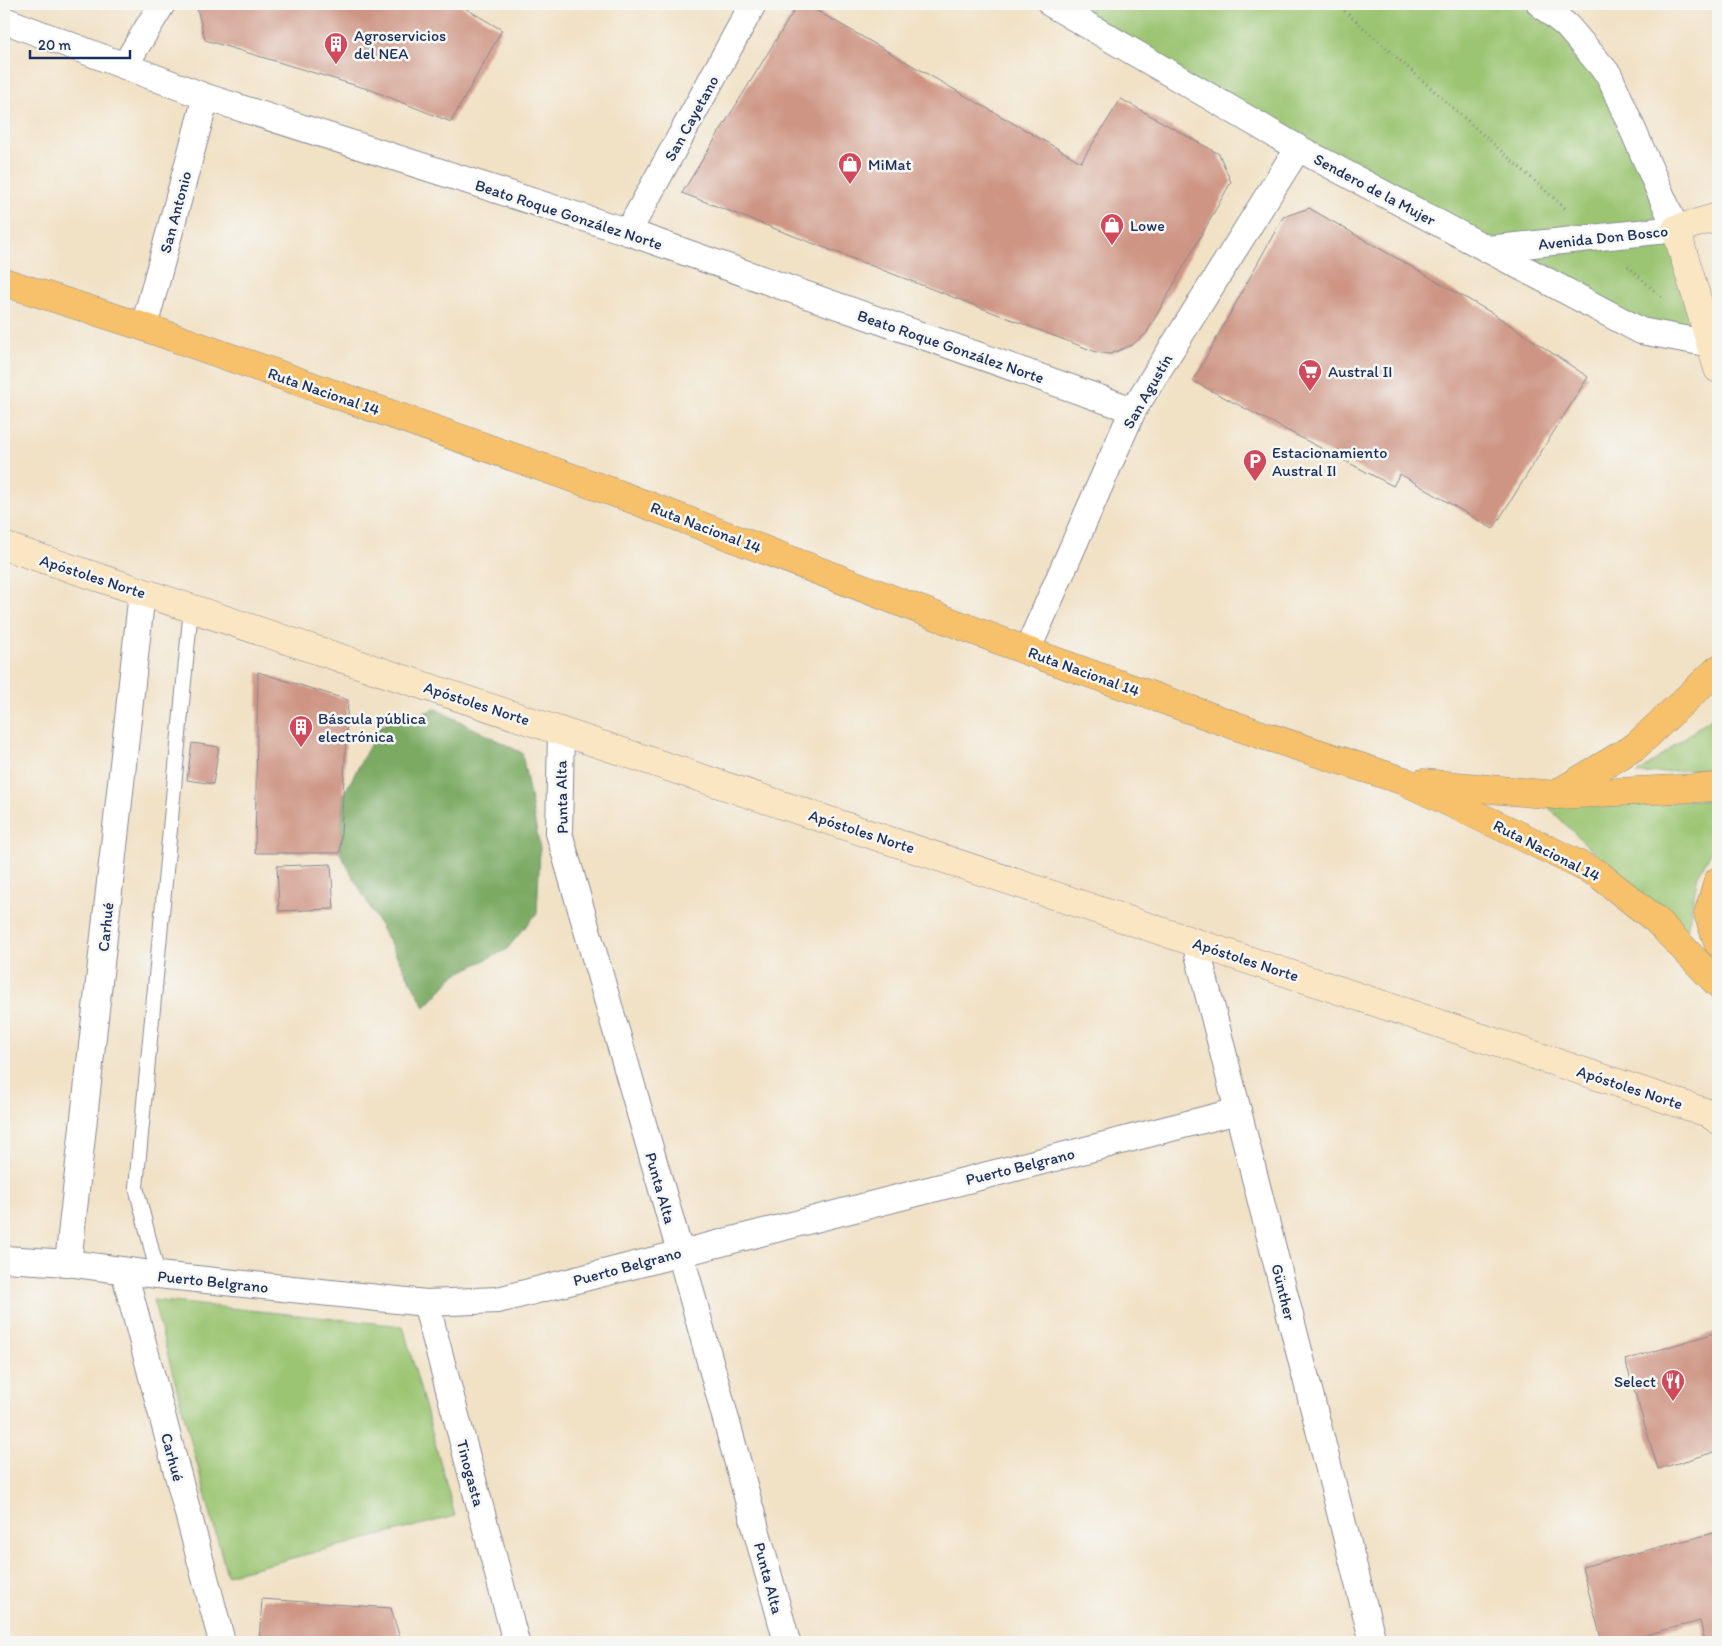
<svg xmlns="http://www.w3.org/2000/svg" width="1722" height="1646" font-family="Itim,sans-serif">
<style>
.green{fill:#9bc572;stroke:#5b7a68}
.forest{fill:#7caa64;stroke:#4c6c61}
.building{fill:#ce9584}
.lines{fill:none;stroke-linecap:round;stroke-linejoin:round}
.lane-casing{stroke:#868892;stroke-width:16}
.street-casing{stroke:#868892;stroke-width:28}
.secondary-casing{stroke:#868892;stroke-width:29}
.highway-casing{stroke:#868892;stroke-width:29}
.path{stroke:#868892;stroke-width:3;stroke-dasharray:1 4;stroke-linecap:butt}
.lane{stroke:#fff;stroke-width:14}
.street{stroke:#fff;stroke-width:26}
.secondary{stroke:#fbe6c4;stroke-width:28}
.highway{stroke:#f6c16b;stroke-width:28}
.labels{text-anchor:middle;stroke-width:5;stroke-linejoin:round;paint-order:stroke}
.poi-label{font-size:16px;fill:#1b2f5e;stroke:#f6f6f2;text-anchor:start}
.street-label{font-size:16px;fill:#1b2f5e;stroke:#f6f6f2}
</style>
<rect width="100%" height="100%" fill="#f6f6f2"/>
<filter id="ink" filterUnits="userSpaceOnUse"><feTurbulence type="fractalNoise" baseFrequency=".02" numOctaves="2"/><feDisplacementMap in="SourceGraphic" scale="10" xChannelSelector="R" yChannelSelector="G"/><feConvolveMatrix kernelMatrix="1 2 1 2 8 2 1 2 1" color-interpolation-filters="sRGB"/></filter>
<filter id="wash" filterUnits="userSpaceOnUse"><feTurbulence type="fractalNoise" baseFrequency=".0096" numOctaves="4" result="noise"/><feDisplacementMap in="SourceGraphic" scale="20" xChannelSelector="R" yChannelSelector="G"/><feGaussianBlur stdDeviation="1.12" result="paint"/><feColorMatrix in="noise" values="0 0 0 0 0 0 0 0 0 0 0 0 0 0 0 0 0 1.4 0 .05"/><feComposite in="paint" operator="in"/></filter>
<g filter="url(#wash)">
<rect width="100%" height="100%" fill="#f1e1c5"/>
<g class="green">
<path d="M 1051,4 L 1540,4 L 1609,75 L 1711,344 L 1641,331 Z"/>
<path d="M 1718,708 L 1718,768 L 1637,774 L 1712,717 Z"/>
<path d="M 1541,800 L 1718,800 L 1718,840 L 1698,875 L 1685,943 Z"/>
<path d="M 153,1300 L 403,1326 L 455,1516 L 227,1575 Z"/>
</g>
<path class="forest" d="M 436,709 L 522,753 L 540,849 L 537,913 L 506,950 L 456,974 L 425,1007 L 340,853 L 343,796 L 380,726 Z"/>
<g id="blocks">
<g class="building">
<path d="M 197,4 L 458,4 L 502,30 L 451,122 L 371,90 L 205,40 L 196,5 Z"/>
<path d="M 798,4 L 805,4 L 1081,162 L 1121,99 L 1219,154 L 1231,182 L 1146,334 L 1132,345 L 1110,354 L 1096,352 L 682,193 Z"/>
<path d="M 1309,208 L 1492,313 L 1588,377 L 1493,529 L 1400,474 L 1393,486 L 1193,381 L 1283,217 Z"/>
<path d="M 258,672 L 348,700 L 340,853 L 255,853 Z"/>
<path d="M 192,743 L 219,747 L 213,784 L 187,780 Z"/>
<path d="M 331,864 L 334,909 L 279,911 L 277,866 Z"/>
<path d="M 1718,1332 L 1718,1451 L 1658,1469 L 1625,1360 Z"/>
<path d="M 1718,1532 L 1718,1642 L 1705,1642 L 1700,1621 L 1618,1642 L 1602,1642 L 1582,1567 Z"/>
<path d="M 262,1599 L 391,1608 L 401,1642 L 259,1642 Z"/>
</g>
</g>
</g>
<g filter="url(#ink)">
<use href="#blocks" fill-opacity="0" stroke="#868892" stroke-width="1"/>
<g class="lines">
<g class="lane-casing">
<path id="lane" d="M 158,1275 L 136,1187 L 191,608"/>
</g>
<g class="street-casing">
<g id="street">
<path d="M 1051,4 L 1298,148 L 1641,331 L 1711,344"/>
<path d="M 4,20 L 206,97 L 628,232 L 1133,410"/>
<path d="M 125,65 L 162,4"/>
<path d="M 628,232 L 753,4"/>
<path d="M 1487,249 L 1676,229 L 1609,75 L 1567,26 L 1540,4"/>
<path d="M 144,327 L 206,97"/>
<path d="M 1027,651 L 1133,410 L 1298,148"/>
<path d="M 561,731 L 559,833 L 680,1252 L 787,1642"/>
<path d="M 1195,942 L 1373,1642"/>
<path d="M 4,1259 L 68,1263 L 158,1275 L 426,1303 L 498,1300 L 1238,1111"/>
<path d="M 68,1263 L 142,592"/>
<path d="M 124,1271 L 222,1642"/>
<path d="M 426,1303 L 516,1642"/>
</g>
</g>
<g class="secondary-casing">
<g id="secondary">
<path d="M 1718,217 L 1676,229 L 1718,369"/>
<path d="M 4,546 L 1708,1113 L 1718,1120"/>
</g>
</g>
<g class="highway-casing">
<g id="highway">
<path d="M 4,282 L 144,327 L 621,495 L 1027,651 L 1256,733 L 1404,781 L 1525,838 L 1598,874 L 1655,919 L 1718,984"/>
<path d="M 1423,783 L 1556,795 L 1718,787"/>
<path d="M 1558,793 L 1636,746 L 1718,669"/>
<path d="M 1718,881 L 1708,914 L 1718,943"/>
</g>
</g>
<g class="path">
<path d="M 1337,4 L 1566,209"/>
<path d="M 1628,266 L 1663,299"/>
</g>
<use href="#lane" class="lane"/>
<use href="#street" class="street"/>
<use href="#secondary" class="secondary"/>
<use href="#highway" class="highway"/>
</g>
</g>
<defs>
<g id="building-pin" transform="scale(1.25)"><path d="M0 17L-7.5 6A9.5 9.5 0 1 1 7.5 6Z" fill="#d1495b" stroke="#f6f6f2"/><path d="M-4-6H4V6H1V3H-1V6H-4ZM-2.5-4.3h1.7v1.8h-1.7ZM.8-4.3h1.7v1.8H.8ZM-2.5-1h1.7V.8h-1.7ZM.8-1h1.7V.8H.8Z" fill="#fff"/></g>
<g id="shop-pin" transform="scale(1.25)"><path d="M0 17L-7.5 6A9.5 9.5 0 1 1 7.5 6Z" fill="#d1495b" stroke="#f6f6f2"/><path d="M-5-2.5h2.3a2.7 3.5 0 0 1 5.4 0H5L5.5 6h-11ZM-1.5-2.5h3a1.5 2.3 0 0 0-3 0Z" fill="#fff"/></g>
<g id="supermarket-pin" transform="scale(1.25)"><path d="M0 17L-7.5 6A9.5 9.5 0 1 1 7.5 6Z" fill="#d1495b" stroke="#f6f6f2"/><path d="M-6-5.5h2.5l.6 2H6L4.5 2H-2.5L-4.4-4H-6ZM-1.5 3.2a1.3 1.3 0 1 0 .1 0ZM3 3.2a1.3 1.3 0 1 0 .1 0Z" fill="#fff"/></g>
<g id="parking-pin" transform="scale(1.25)"><path d="M0 17L-7.5 6A9.5 9.5 0 1 1 7.5 6Z" fill="#d1495b" stroke="#f6f6f2"/><path d="M-3.5-5.5H1a3.5 3.5 0 0 1 0 7H-1V5.5H-3.5ZM-1-3.4V-.6H.8a1.4 1.4 0 0 0 0-2.8Z" fill="#fff"/></g>
<g id="restaurant-pin" transform="scale(1.25)"><path d="M0 17L-7.5 6A9.5 9.5 0 1 1 7.5 6Z" fill="#d1495b" stroke="#f6f6f2"/><path d="M-5-6h1v4h1v-4h1v4h1v-4h1v5L-1.5 .5V6h-2V.5L-5-1ZM5-6V6H3V1.5H1.5Q1.5-4 5-6Z" fill="#fff"/></g>
</defs>
<g fill-rule="evenodd">
<use href="#building-pin" x="336" y="44"/>
<use href="#shop-pin" x="850" y="164"/>
<use href="#shop-pin" x="1112" y="225"/>
<use href="#supermarket-pin" x="1310" y="371"/>
<use href="#parking-pin" x="1255" y="461"/>
<use href="#building-pin" x="301" y="727"/>
<use href="#restaurant-pin" x="1673" y="1381"/>
</g>
<g class="labels">
<g class="poi-label">
<text x="354" y="41">Agroservicios<tspan x="354" dy="18">del NEA</tspan></text>
<text x="868" y="170">MiMat</text>
<text x="1130" y="231">Lowe</text>
<text x="1328" y="377">Austral II</text>
<text x="1272" y="458">Estacionamiento<tspan x="1272" dy="18">Austral II</tspan></text>
<text x="318" y="724">Báscula pública<tspan x="318" dy="18">electrónica</tspan></text>
<text x="1656" y="1387" text-anchor="end">Select</text>
</g>
<g class="street-label">
<text transform="translate(691 118) rotate(-61)" y="6">San Cayetano</text>
<text transform="translate(1375 189) rotate(28)" y="6">Sendero de la Mujer</text>
<text transform="translate(175 212) rotate(-75)" y="6">San Antonio</text>
<text transform="translate(569 214) rotate(18)" y="6">Beato Roque González Norte</text>
<text transform="translate(1603 237) rotate(-6)" y="6">Avenida Don Bosco</text>
<text transform="translate(951 346) rotate(19)" y="6">Beato Roque González Norte</text>
<text transform="translate(324 391) rotate(19)" y="6">Ruta Nacional 14</text>
<text transform="translate(1147 391) rotate(-60)" y="6">San Agustín</text>
<text transform="translate(706 527) rotate(21)" y="6">Ruta Nacional 14</text>
<text transform="translate(93 576) rotate(18)" y="6">Apóstoles Norte</text>
<text transform="translate(1084 671) rotate(20)" y="6">Ruta Nacional 14</text>
<text transform="translate(477 703) rotate(18)" y="6">Apóstoles Norte</text>
<text transform="translate(561 797) rotate(-91)" y="6">Punta Alta</text>
<text transform="translate(862 831) rotate(18)" y="6">Apóstoles Norte</text>
<text transform="translate(1547 850) rotate(27)" y="6">Ruta Nacional 14</text>
<text transform="translate(105 927) rotate(-84)" y="6">Carhué</text>
<text transform="translate(1246 959) rotate(18)" y="6">Apóstoles Norte</text>
<text transform="translate(1630 1087) rotate(18)" y="6">Apóstoles Norte</text>
<text transform="translate(1020 1166) rotate(-14)" y="6">Puerto Belgrano</text>
<text transform="translate(661 1188) rotate(74)" y="6">Punta Alta</text>
<text transform="translate(627 1266) rotate(-15)" y="6">Puerto Belgrano</text>
<text transform="translate(213 1281) rotate(6)" y="6">Puerto Belgrano</text>
<text transform="translate(1284 1292) rotate(76)" y="6">Günther</text>
<text transform="translate(173 1457) rotate(75)" y="6">Carhué</text>
<text transform="translate(471 1473) rotate(75)" y="6">Tinogasta</text>
<text transform="translate(769 1578) rotate(75)" y="6">Punta Alta</text>
</g>
</g>
<rect width="1722" height="1646" fill="none" stroke="#f6f6f2" stroke-width="20"/>
<path d="M30 50v8h100v-8" fill="none" stroke="#1b2f5e" stroke-width="2.5"/>
<text x="38" y="50" font-size="15" fill="#1b2f5e" stroke="#f6f6f2" stroke-width="4" paint-order="stroke">20 m</text>
</svg>
